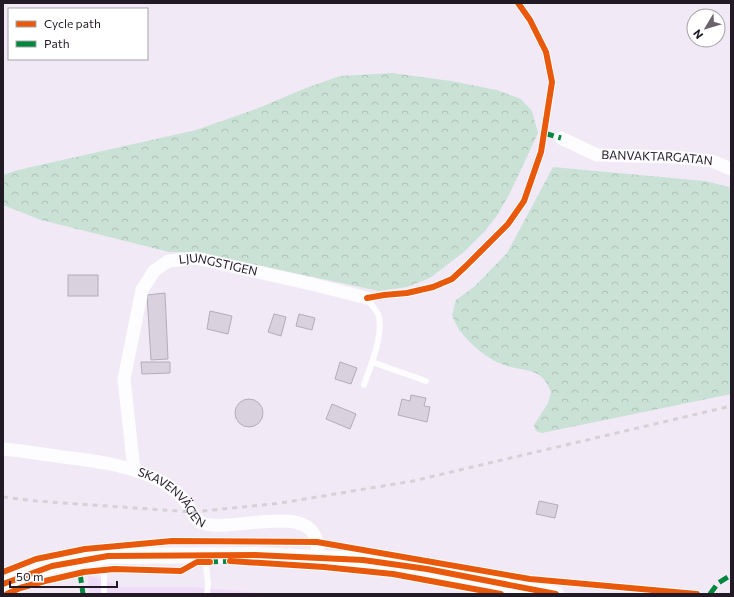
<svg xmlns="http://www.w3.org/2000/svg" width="734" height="597" font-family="Commissioner,sans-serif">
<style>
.built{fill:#efdcf8}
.forest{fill:url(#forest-crowns)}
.building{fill:#dad1de;stroke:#b4acb8}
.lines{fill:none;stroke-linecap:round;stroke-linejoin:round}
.service{stroke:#fdfcfe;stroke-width:6}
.minor{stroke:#fdfcfe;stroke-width:13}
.tertiary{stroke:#fdfcfe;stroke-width:16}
.rail{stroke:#d5d2d7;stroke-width:3;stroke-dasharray:5 5;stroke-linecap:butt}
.quiet{stroke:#00873e;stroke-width:5;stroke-dasharray:10 5;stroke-linecap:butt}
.cycleway-casing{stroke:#fff;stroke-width:8}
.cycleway{stroke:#e8590c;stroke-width:6}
.labels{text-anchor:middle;stroke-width:3;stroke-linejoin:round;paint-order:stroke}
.street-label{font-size:12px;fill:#221a25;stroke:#fff}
</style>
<defs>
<pattern id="forest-crowns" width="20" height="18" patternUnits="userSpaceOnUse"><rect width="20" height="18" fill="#cae2d5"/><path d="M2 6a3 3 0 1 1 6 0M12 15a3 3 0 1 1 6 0" fill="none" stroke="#adc1b7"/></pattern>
</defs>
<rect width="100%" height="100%" fill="#f2e9f7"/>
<path class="built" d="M 88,575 L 122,587 L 192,587 L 275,594 L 89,594 Z"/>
<g class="forest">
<path d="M 392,73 L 451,81 L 497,90 L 521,99 L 532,111 L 538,133 L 510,193 L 498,214 L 485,231 L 464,252 L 430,278 L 407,287 L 379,291 L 195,252 L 169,252 L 41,220 L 3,205 L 3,175 L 18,170 L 196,130 L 256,109 L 306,88 L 340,76 Z"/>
<path d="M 553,167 L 705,181 L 729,187 L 731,194 L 731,394 L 542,433 L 536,431 L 534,425 L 548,403 L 551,392 C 541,366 526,373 504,365 C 487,359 471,345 460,331 C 457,327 454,320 452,315 L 456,300 L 475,286 L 507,253 Z"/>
</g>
<g class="building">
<rect x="68" y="275" width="30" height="21"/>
<path d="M 165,293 L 168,359 L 151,360 L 147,295 Z"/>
<path d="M 210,311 L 232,316 L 228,334 L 207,329 Z"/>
<path d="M 274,314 L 286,317 L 281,336 L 268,332 Z"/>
<path d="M 299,314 L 315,318 L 312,330 L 296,326 Z"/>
<path d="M 141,362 L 170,362 L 170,373 L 142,374 Z"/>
<path d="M 340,362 L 357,368 L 351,384 L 335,379 Z"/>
<path d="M 411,395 L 426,398 L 424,406 L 430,407 L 427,422 L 398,415 L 402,399 L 410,401 Z"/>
<circle cx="249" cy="413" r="14"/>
<path d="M 332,404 L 356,414 L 350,429 L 326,419 Z"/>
<path d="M 539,501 L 558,505 L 555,518 L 536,514 Z"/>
</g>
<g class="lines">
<g class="service">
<path d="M 372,362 L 426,381"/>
<path d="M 364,385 C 370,367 385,333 378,314 C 375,309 370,303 367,298"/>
<path d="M 205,556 L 208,584 L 207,594"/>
<path d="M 104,570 L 104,594"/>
</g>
<g class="minor">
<path id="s1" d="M 561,138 L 597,155 L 673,157 L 712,161 L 731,169"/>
<path id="s2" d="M 3,449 C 23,451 43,454 63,457 C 98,461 135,466 166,484 C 172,488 181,496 186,502 C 191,509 194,520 202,523 C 230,533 300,505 315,536 C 318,542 317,550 318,557"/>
<path id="s3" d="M 134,470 L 124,379 L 142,290 L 154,271 L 168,261 L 196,258 L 311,284 L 367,298"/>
</g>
<path class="tertiary" d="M 3,584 L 52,566 L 108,556 L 255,555 L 363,560 L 427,569 L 556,594"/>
<path class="rail" d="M 3,497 L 36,501 L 192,512 L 281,503 L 413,481 L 731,406"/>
<g class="quiet">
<path d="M 544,133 L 561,138"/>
<path d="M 208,562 L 234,561"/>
<path d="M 80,573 L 83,594"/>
<path d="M 710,594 L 718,583 L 731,575"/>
</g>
<g class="cycleway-casing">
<g id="cycleway">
<path d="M 367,298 L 384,295 L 407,293 L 433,287 L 452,279 L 466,266 L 508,224 L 524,201 L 541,152 L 552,82 L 546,52 L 530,20 L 518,3"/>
<path d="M 230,561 L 324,567 L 393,574 L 501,594"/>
<path d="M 3,572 L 36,559 L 85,549 L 172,541 L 317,542 L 530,579 L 697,594"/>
<path d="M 3,584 L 52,566 L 108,556 L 255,555 L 363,560 L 427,569 L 556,594"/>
<path d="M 7,594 L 20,588 L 45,581 L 84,572 L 114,569 L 181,571 L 197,562 L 210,562"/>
</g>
</g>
<use href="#cycleway" class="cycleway"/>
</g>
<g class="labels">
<g class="street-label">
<text dy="4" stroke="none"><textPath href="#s1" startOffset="100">BANVAKTARGATAN</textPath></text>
<text dy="4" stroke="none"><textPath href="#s3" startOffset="273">LJUNGSTIGEN</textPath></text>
<text dy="4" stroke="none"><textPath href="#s2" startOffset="181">SKAVENVÄGEN</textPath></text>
</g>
</g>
<rect width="734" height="597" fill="none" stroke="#221a25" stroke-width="8"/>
<rect x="8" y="8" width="140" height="52" fill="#ffffff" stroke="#a7a3a8"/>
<rect x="16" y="21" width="20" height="6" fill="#e8590c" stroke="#a7a3a8"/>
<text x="44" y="28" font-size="12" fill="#221a25">Cycle path</text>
<rect x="16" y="41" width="20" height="6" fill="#00873e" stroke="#a7a3a8"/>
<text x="44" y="48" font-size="12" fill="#221a25">Path</text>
<g transform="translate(706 28) rotate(232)"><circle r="19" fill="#ffffff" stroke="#a7a3a8"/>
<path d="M0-3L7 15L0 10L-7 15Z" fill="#6b626e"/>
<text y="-6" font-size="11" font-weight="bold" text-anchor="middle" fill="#221a25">N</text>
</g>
<path d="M10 581v6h107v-6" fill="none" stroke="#221a25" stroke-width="2"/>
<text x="16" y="581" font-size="12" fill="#221a25" stroke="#ffffff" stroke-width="3" paint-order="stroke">50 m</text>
</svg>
